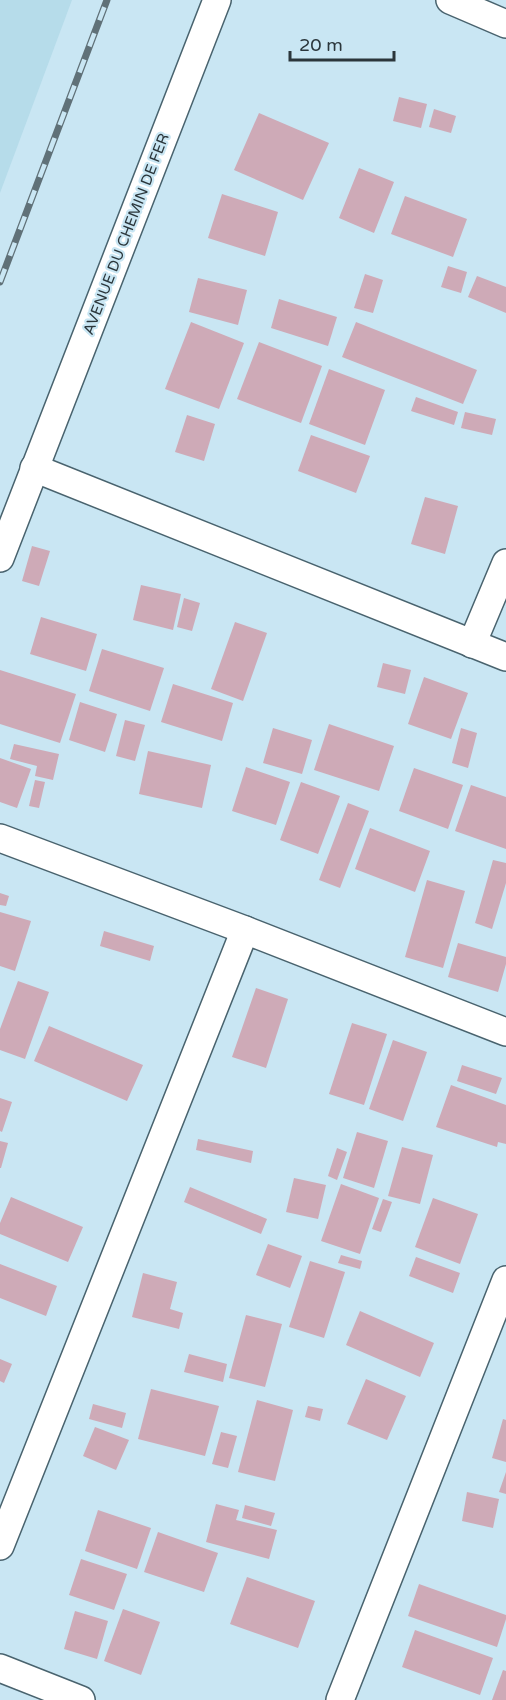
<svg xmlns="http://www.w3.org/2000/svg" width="506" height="1700" font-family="'Varela Round',sans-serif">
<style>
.built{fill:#b6dcea}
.building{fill:#ceaab7}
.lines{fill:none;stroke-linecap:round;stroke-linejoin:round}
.street-casing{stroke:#49636e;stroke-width:30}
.street{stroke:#fff;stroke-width:27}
.rail-casing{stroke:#607178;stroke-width:7}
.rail{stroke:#c9e6f3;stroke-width:4.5;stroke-dasharray:14;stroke-linecap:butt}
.labels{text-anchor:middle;stroke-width:4.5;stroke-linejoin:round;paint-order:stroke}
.street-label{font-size:15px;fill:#2b363b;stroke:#c9e6f3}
</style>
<rect width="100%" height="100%" fill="#c9e6f3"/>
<path class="built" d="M 0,0 L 72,0 L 0,193 Z"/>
<g class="building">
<path d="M 399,97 L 427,104 L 421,128 L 393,121 Z"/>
<path d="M 434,109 L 456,116 L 451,133 L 429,127 Z"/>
<path d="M 259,113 L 329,143 L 303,200 L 234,170 Z"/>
<path d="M 359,168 L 394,182 L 374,233 L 339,218 Z"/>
<path d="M 222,194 L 278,212 L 265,256 L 208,238 Z"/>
<path d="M 405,196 L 467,219 L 453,257 L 391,234 Z"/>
<path d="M 448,266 L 467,272 L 461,293 L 441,287 Z"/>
<path d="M 365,274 L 383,280 L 373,313 L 354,308 Z"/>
<path d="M 477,276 L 506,287 L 506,313 L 468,297 Z"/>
<path d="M 198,278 L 247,290 L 238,325 L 189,312 Z"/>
<path d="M 279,299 L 337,317 L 328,346 L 271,328 Z"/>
<path d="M 191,322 L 244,343 L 219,409 L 165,389 Z"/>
<path d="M 356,322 L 477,370 L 463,404 L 342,357 Z"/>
<path d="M 259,342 L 322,366 L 301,423 L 237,399 Z"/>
<path d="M 329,369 L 385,390 L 365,445 L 309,424 Z"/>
<path d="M 416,397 L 458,412 L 454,425 L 411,411 Z"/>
<path d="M 465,412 L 496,419 L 492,435 L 461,428 Z"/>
<path d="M 187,415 L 215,424 L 204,461 L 175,452 Z"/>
<path d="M 311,435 L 370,456 L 356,493 L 298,471 Z"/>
<path d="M 425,497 L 458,506 L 445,554 L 411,544 Z"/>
<path d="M 32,546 L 50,551 L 39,586 L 22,581 Z"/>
<path d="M 141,585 L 181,594 L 173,630 L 133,620 Z"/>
<path d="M 184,598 L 200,603 L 192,631 L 177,627 Z"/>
<path d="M 41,617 L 97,634 L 86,671 L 30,654 Z"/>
<path d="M 235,622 L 267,633 L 243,701 L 211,689 Z"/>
<path d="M 102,649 L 164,668 L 150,711 L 89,691 Z"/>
<path d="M 383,663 L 411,670 L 405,694 L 377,687 Z"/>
<path d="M 0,670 L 76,694 L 60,743 L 0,724 Z"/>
<path d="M 424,677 L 468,693 L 451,739 L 408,724 Z"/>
<path d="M 173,684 L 233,703 L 222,741 L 161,722 Z"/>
<path d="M 80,702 L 117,714 L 105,752 L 69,740 Z"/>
<path d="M 125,720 L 145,725 L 135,761 L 116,756 Z"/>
<path d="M 329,724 L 394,746 L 379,791 L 314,770 Z"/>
<path d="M 273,728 L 312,740 L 302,774 L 263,763 Z"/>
<path d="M 461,728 L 477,733 L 468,768 L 452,763 Z"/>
<path d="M 14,744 L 59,754 L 53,780 L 35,776 L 37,766 L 10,759 Z"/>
<path d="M 148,751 L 211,765 L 202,808 L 139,794 Z"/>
<path d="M 0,758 L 31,769 L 17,808 L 0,802 Z"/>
<path d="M 246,767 L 290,782 L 276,825 L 232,811 Z"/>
<path d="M 414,768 L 463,785 L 448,829 L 399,811 Z"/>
<path d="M 35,780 L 45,782 L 39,808 L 29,806 Z"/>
<path d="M 301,782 L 340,796 L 318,854 L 280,840 Z"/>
<path d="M 471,785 L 506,797 L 506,849 L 455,831 Z"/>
<path d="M 348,803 L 369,811 L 340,888 L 319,880 Z"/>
<path d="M 370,828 L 430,851 L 415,892 L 355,869 Z"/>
<path d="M 493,860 L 506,863 L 506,883 L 492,929 L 475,923 Z"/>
<path d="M 427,880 L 465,891 L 443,968 L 405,957 Z"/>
<path d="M 0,893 L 9,896 L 6,906 L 0,905 Z"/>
<path d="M 0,912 L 31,921 L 15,971 L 0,966 Z"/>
<path d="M 104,931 L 154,946 L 150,961 L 100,946 Z"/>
<path d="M 458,943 L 506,957 L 506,964 L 498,992 L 448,977 Z"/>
<path d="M 18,981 L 49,992 L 25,1059 L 0,1050 L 0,1029 Z"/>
<path d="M 256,988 L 288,999 L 266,1068 L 232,1057 Z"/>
<path d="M 352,1023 L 387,1034 L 364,1105 L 329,1094 Z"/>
<path d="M 49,1026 L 143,1065 L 127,1101 L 34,1061 Z"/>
<path d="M 393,1040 L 427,1052 L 403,1121 L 369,1109 Z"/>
<path d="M 462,1065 L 502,1078 L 496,1094 L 457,1081 Z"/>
<path d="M 451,1085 L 506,1105 L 506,1144 L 498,1142 L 497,1147 L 436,1127 Z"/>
<path d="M 0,1098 L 12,1102 L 2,1132 L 0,1131 Z"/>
<path d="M 357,1132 L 388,1141 L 374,1188 L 343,1178 Z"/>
<path d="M 198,1139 L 253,1151 L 251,1163 L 196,1150 Z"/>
<path d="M 0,1141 L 8,1143 L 1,1168 L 0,1168 Z"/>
<path d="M 402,1147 L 433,1155 L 420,1204 L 388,1196 Z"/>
<path d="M 337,1148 L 347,1152 L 337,1180 L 328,1176 Z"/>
<path d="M 294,1178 L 326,1185 L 318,1219 L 286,1212 Z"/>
<path d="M 341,1184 L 379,1198 L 360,1254 L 321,1241 Z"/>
<path d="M 190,1187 L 267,1219 L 261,1234 L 184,1202 Z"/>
<path d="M 11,1197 L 83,1227 L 68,1262 L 0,1234 L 0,1223 Z"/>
<path d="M 433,1198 L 478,1214 L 460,1264 L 415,1247 Z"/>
<path d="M 383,1199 L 392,1202 L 381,1232 L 372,1229 Z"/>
<path d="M 268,1244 L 302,1256 L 290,1288 L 256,1275 Z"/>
<path d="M 341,1255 L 362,1261 L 360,1269 L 338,1263 Z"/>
<path d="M 416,1257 L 460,1273 L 453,1293 L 409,1276 Z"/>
<path d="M 310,1261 L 345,1272 L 324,1338 L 289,1327 Z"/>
<path d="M 0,1264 L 57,1286 L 46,1316 L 0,1298 Z"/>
<path d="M 143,1273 L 177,1282 L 170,1309 L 183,1313 L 179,1329 L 132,1317 Z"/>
<path d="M 360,1311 L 434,1343 L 420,1377 L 346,1345 Z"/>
<path d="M 246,1315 L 282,1324 L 265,1387 L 229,1378 Z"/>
<path d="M 189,1354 L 227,1364 L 223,1382 L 184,1372 Z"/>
<path d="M 0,1359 L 12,1364 L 4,1383 L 0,1381 Z"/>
<path d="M 366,1379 L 406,1396 L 387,1440 L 347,1424 Z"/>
<path d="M 151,1389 L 219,1406 L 205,1456 L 138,1439 Z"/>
<path d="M 257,1400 L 293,1410 L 275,1481 L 238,1472 Z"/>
<path d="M 93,1404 L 126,1413 L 122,1428 L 89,1419 Z"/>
<path d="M 308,1406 L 323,1409 L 320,1421 L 305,1417 Z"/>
<path d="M 503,1419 L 506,1420 L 506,1462 L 492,1458 Z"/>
<path d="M 95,1427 L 129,1440 L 116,1470 L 83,1456 Z"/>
<path d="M 221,1432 L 237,1436 L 228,1468 L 212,1464 Z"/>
<path d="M 506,1472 L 506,1494 L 499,1492 Z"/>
<path d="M 467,1492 L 499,1499 L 493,1528 L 462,1521 Z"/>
<path d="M 216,1504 L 239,1510 L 236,1520 L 277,1530 L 269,1559 L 206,1542 Z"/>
<path d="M 245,1505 L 275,1513 L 271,1526 L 242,1518 Z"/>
<path d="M 98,1510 L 151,1528 L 137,1569 L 85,1551 Z"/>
<path d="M 158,1532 L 218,1553 L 204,1592 L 144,1572 Z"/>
<path d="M 81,1559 L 127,1574 L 114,1610 L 69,1595 Z"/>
<path d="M 247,1577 L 315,1601 L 298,1648 L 230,1624 Z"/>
<path d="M 419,1584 L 506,1615 L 506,1619 L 497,1647 L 408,1616 Z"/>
<path d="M 123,1609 L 160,1622 L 141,1675 L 104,1661 Z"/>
<path d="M 75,1611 L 108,1621 L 97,1659 L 64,1649 Z"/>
<path d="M 415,1630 L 493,1658 L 480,1695 L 402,1667 Z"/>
<path d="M 503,1670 L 506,1671 L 506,1700 L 492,1700 Z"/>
</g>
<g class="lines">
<g class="street-casing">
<g id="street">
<path d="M 450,0 L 506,24"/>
<path d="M 34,468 L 506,657"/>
<path d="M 0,558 L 217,0"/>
<path d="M 472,644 L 506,563"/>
<path d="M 0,838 L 245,930 L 506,1032"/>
<path d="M 0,1546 L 245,930"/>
<path d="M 0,1668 L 81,1700"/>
<path d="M 340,1700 L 506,1280"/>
</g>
</g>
<use href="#street" class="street"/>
<g class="rail-casing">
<path id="rail" d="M 0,282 L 107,0"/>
</g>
<use href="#rail" class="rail"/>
</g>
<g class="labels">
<g class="street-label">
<text transform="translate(126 234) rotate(-69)" y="5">AVENUE DU CHEMIN DE FER</text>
</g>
</g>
<path d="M290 51v9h104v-9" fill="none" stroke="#2b363b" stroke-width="3"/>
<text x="299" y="51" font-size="18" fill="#2b363b" stroke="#c9e6f3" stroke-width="4.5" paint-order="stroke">20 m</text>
</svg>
